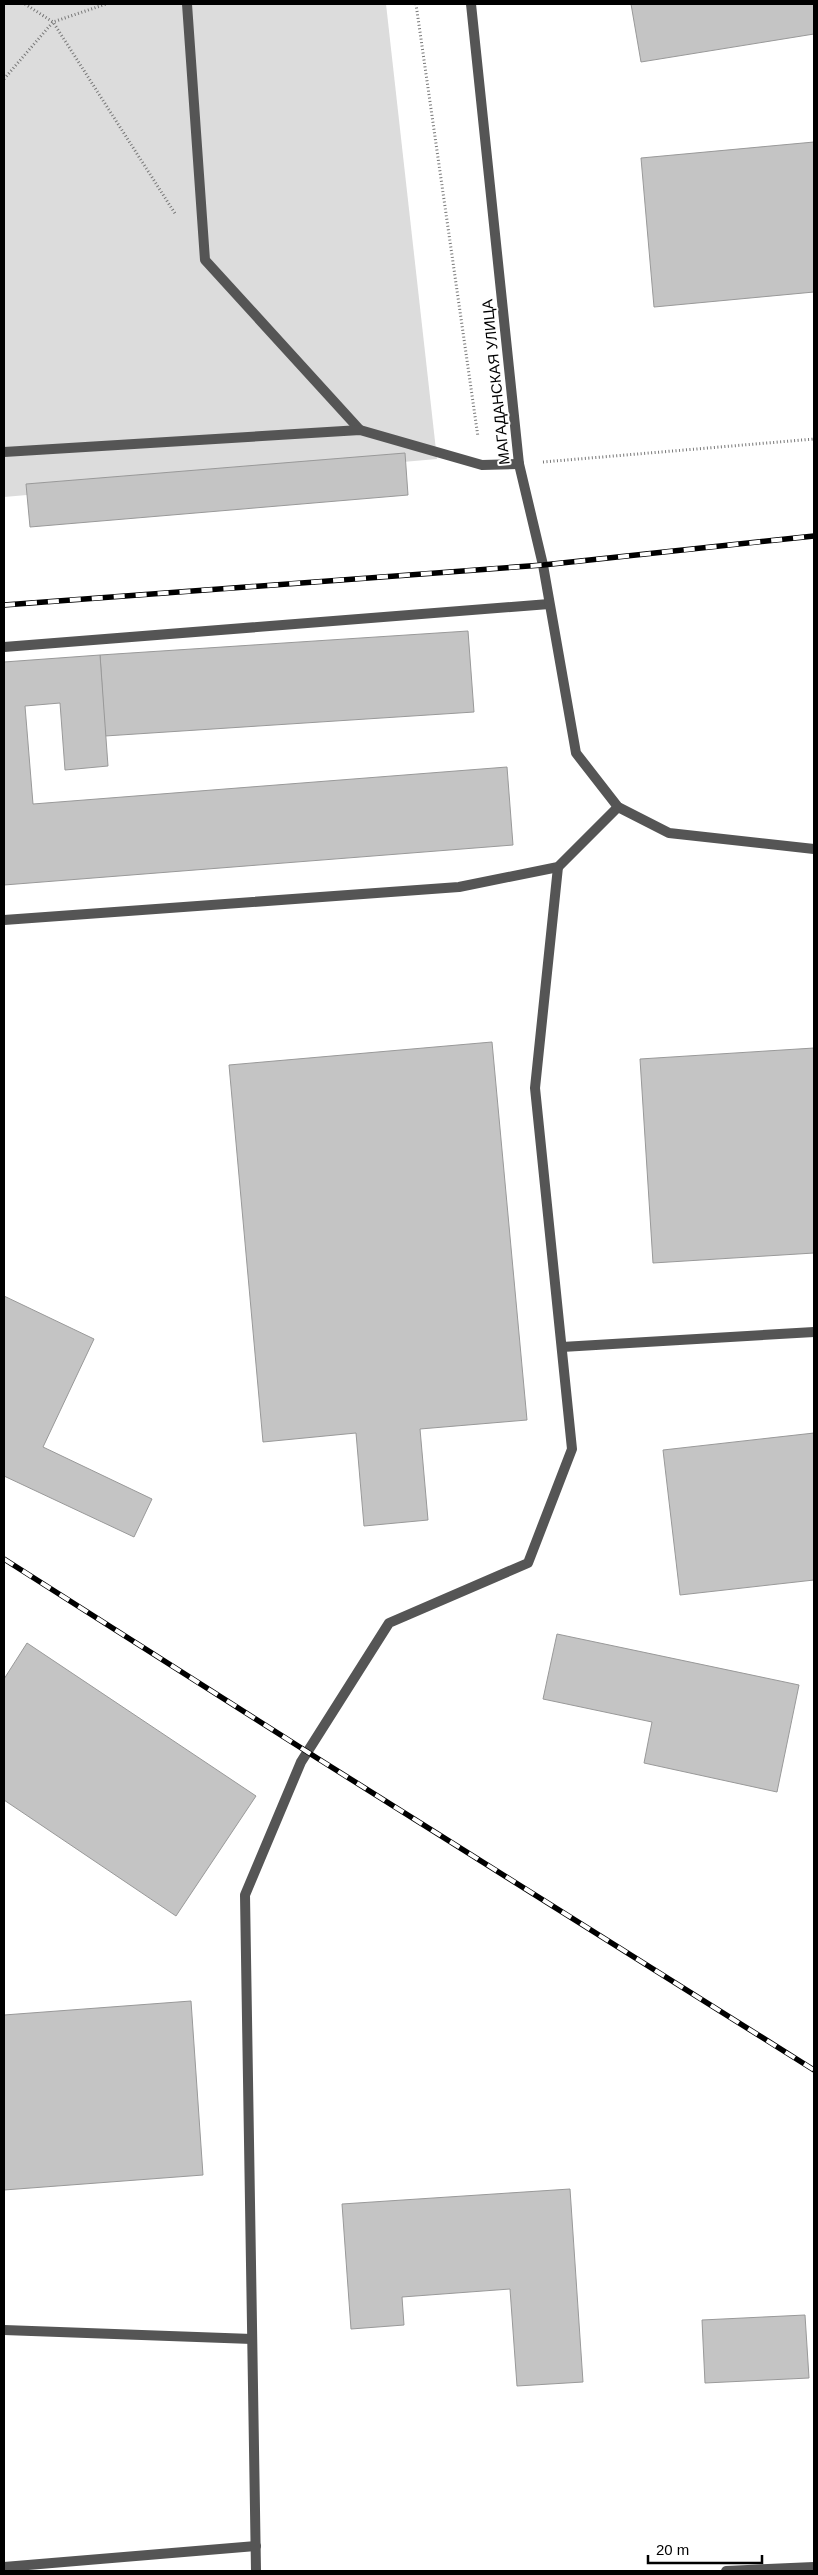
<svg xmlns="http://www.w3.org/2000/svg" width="818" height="2575" font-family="Arial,sans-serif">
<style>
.green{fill:#dcdcdc}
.building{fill:#c4c4c4;stroke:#999}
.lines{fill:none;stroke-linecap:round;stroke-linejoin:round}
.path{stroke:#777;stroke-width:3;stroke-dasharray:1 2.5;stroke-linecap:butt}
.lane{stroke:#555;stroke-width:10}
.street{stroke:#555;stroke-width:10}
.rail-casing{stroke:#000;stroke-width:5.5}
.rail{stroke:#fff;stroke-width:4;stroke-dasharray:11;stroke-linecap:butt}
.labels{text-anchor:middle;stroke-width:4;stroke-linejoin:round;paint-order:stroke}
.street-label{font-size:15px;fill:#000;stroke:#fff}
</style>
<rect width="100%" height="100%" fill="#fff"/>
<path class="green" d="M 4,4 L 386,4 L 437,459 L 4,497 Z"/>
<g class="building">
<path d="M 631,4 L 814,4 L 814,34 L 641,62 Z"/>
<path d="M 814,142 L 814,292 L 654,307 L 641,158 Z"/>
<path d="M 405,453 L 408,495 L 30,527 L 26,484 Z"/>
<path d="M 468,631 L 474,712 L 105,736 L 100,655 Z"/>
<path d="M 100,655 L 108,766 L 65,770 L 60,703 L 25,706 L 33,804 L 507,767 L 513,845 L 4,885 L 4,662 Z"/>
<path d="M 492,1042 L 527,1420 L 420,1429 L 428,1520 L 364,1526 L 356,1433 L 263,1442 L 229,1065 Z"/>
<path d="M 814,1048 L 814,1253 L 653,1263 L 640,1059 Z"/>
<path d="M 4,1296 L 94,1339 L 43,1447 L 152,1499 L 134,1537 L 4,1476 Z"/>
<path d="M 814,1433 L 814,1580 L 680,1595 L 663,1450 Z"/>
<path d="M 557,1634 L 799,1685 L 777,1792 L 644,1763 L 652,1722 L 543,1699 Z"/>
<path d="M 27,1643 L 256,1796 L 176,1916 L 4,1800 L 4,1679 Z"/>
<path d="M 191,2001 L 203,2175 L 4,2190 L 4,2015 Z"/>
<path d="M 570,2189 L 583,2382 L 517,2386 L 510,2289 L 402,2297 L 404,2325 L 351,2329 L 342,2204 Z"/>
<path d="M 805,2315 L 809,2378 L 705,2383 L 702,2320 Z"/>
</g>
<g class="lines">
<g class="path">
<path d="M 25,4 L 53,22 L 176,215"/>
<path d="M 416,4 L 478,437"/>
<path d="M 4,79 L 53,22 L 106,4"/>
<path d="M 543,462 L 814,439"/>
</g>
<g class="lane">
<path d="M 187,4 L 205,260 L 360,430"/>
<path d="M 4,452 L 360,430 L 482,465 L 519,464"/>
<path d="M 4,647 L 549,604"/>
<path d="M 4,920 L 459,887 L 558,867 L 618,807"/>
<path d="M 562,1347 L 814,1332"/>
<path d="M 4,2330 L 252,2339"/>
<path d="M 4,2567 L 256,2546"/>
<path d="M 256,2571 L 245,1895 L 301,1762 L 389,1623 L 528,1563 L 572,1449 L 535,1088 L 558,867"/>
<path d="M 726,2571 L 814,2567"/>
</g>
<path class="street" d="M 471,4 L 519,464 L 543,565 L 576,753 L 618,807 L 669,833 L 814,849"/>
<g class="rail-casing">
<g id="rail">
<path d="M 4,605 L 543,565 L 814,536"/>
<path d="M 4,1559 L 317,1758 L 814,2070"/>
</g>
</g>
<use href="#rail" class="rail"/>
</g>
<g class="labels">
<g class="street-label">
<text transform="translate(496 382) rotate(-96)" y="5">МАГАДАНСКАЯ УЛИЦА</text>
</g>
</g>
<rect width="818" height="2575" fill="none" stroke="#000000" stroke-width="10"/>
<path d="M648 2555v8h114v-8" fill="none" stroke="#000000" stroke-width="2.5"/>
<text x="656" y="2555" font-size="15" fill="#000000" stroke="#ffffff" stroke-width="4" paint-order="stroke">20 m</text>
</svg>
